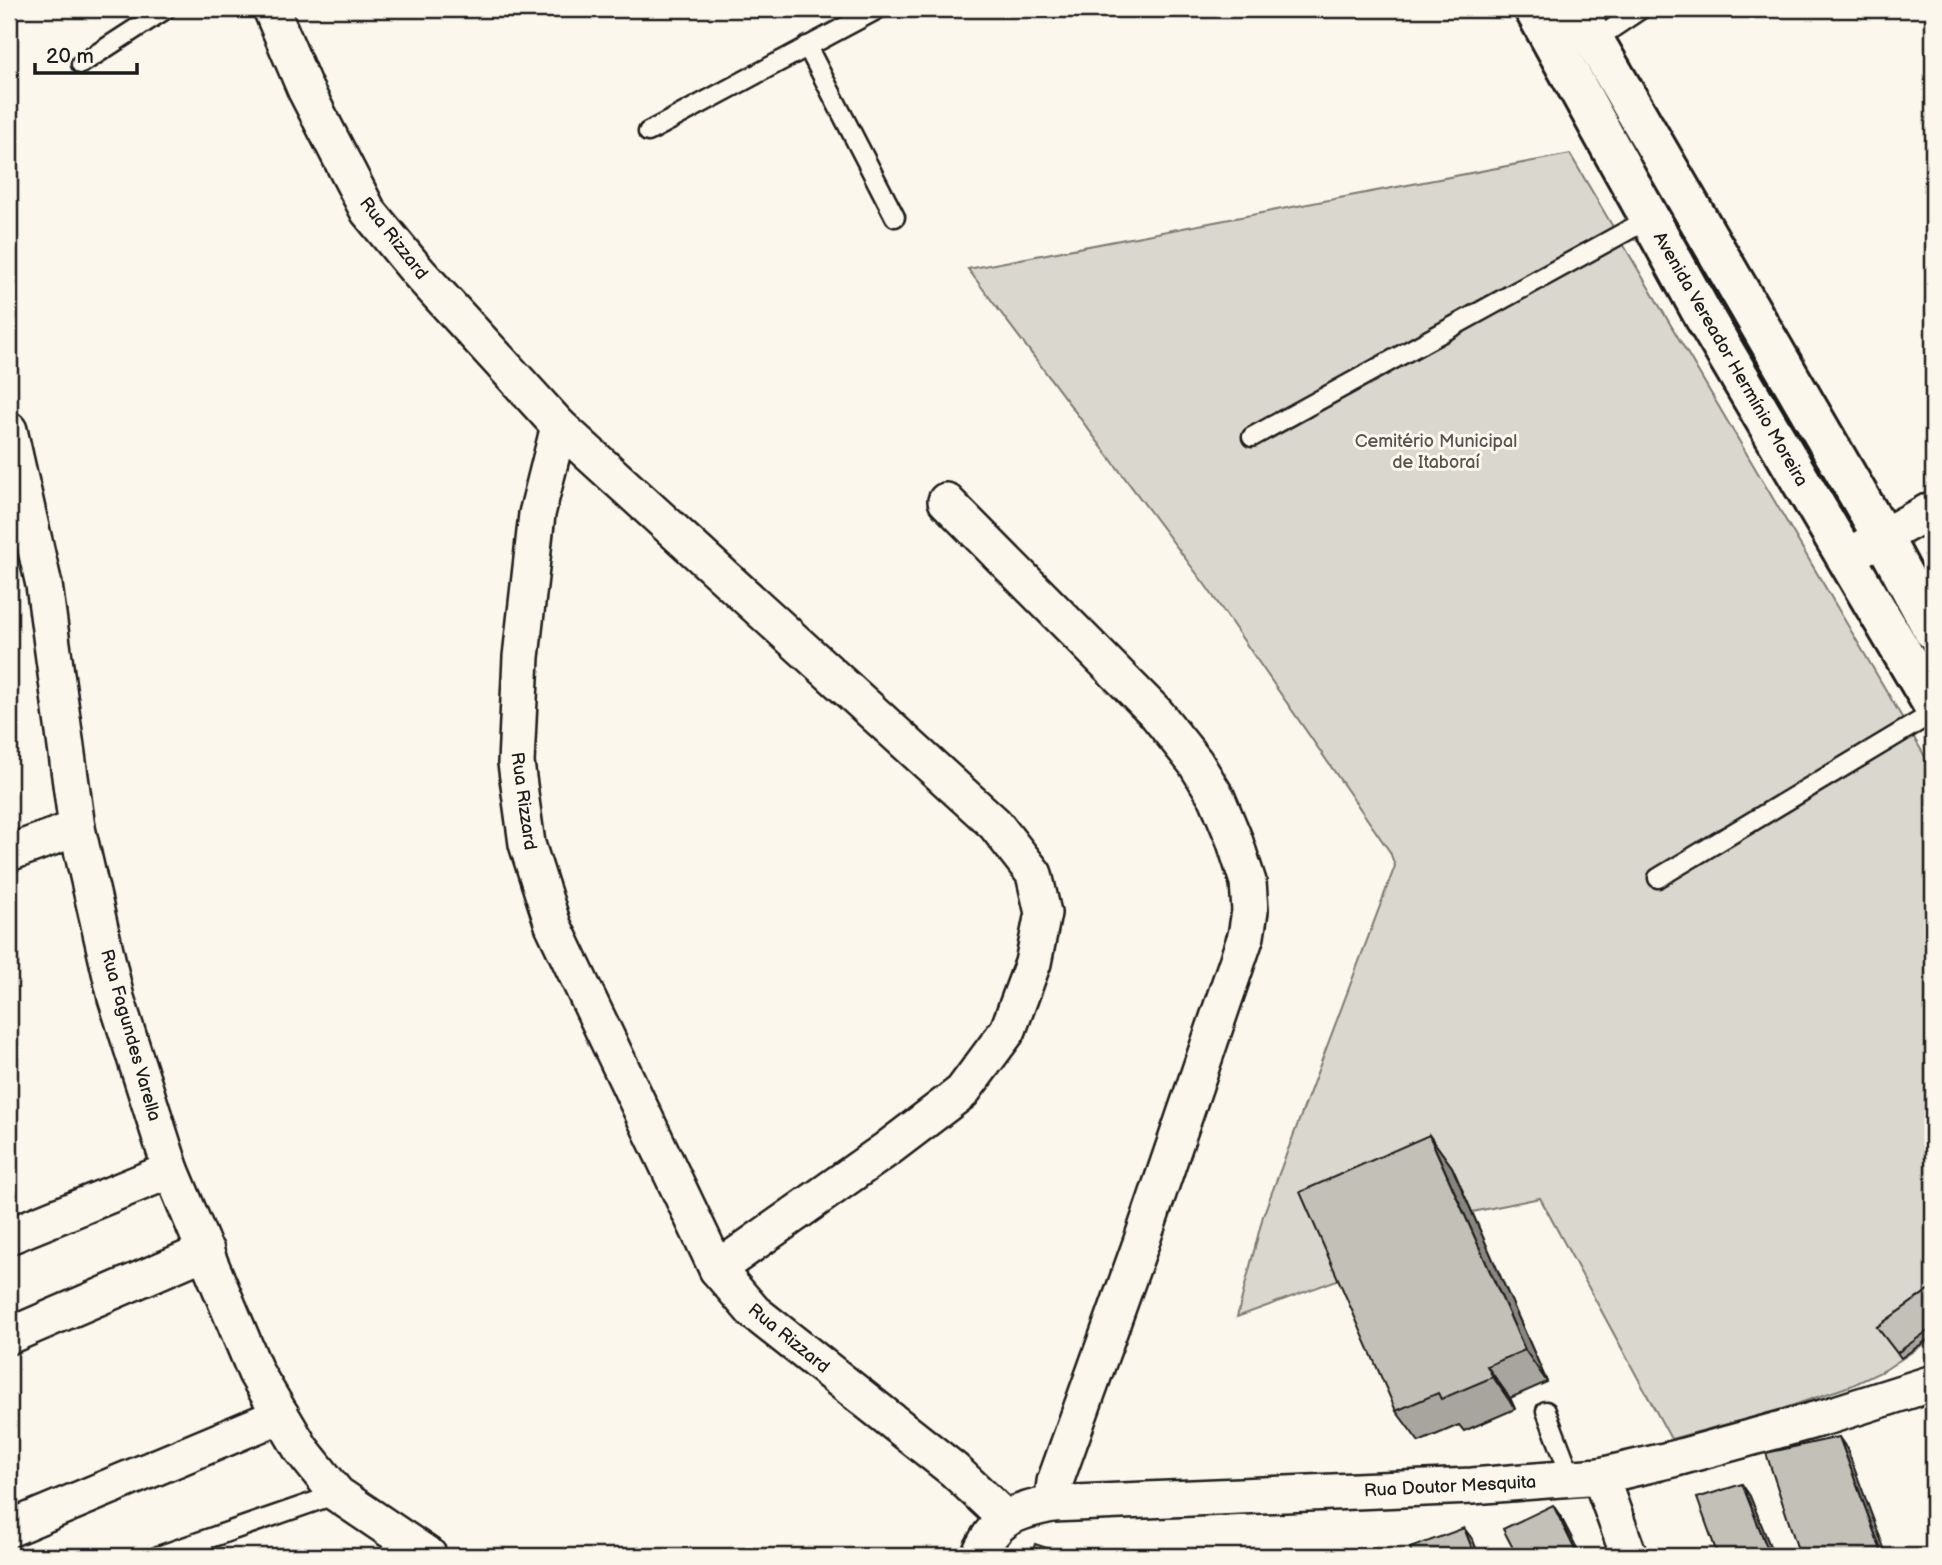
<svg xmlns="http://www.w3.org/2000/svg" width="1942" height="1565" font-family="'Balsamiq Sans',sans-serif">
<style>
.green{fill:#dad7ce;stroke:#7b7a75;stroke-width:2}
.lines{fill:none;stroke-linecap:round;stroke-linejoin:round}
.service-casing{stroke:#1c1c1c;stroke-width:23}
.minor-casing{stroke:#1c1c1c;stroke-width:40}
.tertiary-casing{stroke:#1c1c1c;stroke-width:44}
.service{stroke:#fbf7ec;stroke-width:18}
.minor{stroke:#fbf7ec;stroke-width:35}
.tertiary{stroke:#fbf7ec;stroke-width:38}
.wall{fill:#a8a59e;stroke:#1c1c1c;stroke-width:2}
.shaded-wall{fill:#888681;stroke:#1c1c1c;stroke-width:2}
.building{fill:#c3c0b8;stroke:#1c1c1c;stroke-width:2}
.labels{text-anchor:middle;stroke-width:6;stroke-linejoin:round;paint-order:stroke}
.street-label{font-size:18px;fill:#1c1c1c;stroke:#fbf7ec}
.park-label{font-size:18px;fill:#555451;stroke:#fbf7ec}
</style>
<rect width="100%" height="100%" fill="#fbf7ec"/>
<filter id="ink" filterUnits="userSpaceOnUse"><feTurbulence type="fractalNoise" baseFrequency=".0143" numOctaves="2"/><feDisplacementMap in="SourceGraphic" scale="14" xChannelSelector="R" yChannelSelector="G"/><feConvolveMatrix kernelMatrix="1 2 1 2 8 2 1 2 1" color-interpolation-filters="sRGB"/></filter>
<g filter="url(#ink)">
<path class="green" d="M 1570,154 L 1933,770 L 1933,1338 L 1885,1370 L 1853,1385 L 1776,1411 L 1671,1439 L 1540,1198 L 1472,1212 L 1451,1168 L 1345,1277 L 1237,1317 L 1263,1216 L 1395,866 L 1390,852 L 1206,586 L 968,269 Z"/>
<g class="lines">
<g class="service-casing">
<g id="service">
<path d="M 1595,40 L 1641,9"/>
<path d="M 807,46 L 895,217"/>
<path d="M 81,64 L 166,9"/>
<path d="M 648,132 L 878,9"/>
<path d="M 1252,437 L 1654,216"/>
<path d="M 1658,878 L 1933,713"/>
<path d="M 1546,1411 L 1572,1479"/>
<path d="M 158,1556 L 337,1494"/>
</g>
</g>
<g class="minor-casing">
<g id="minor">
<path d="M 271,9 L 305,89 L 368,211 L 419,273 L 559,426 L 537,514 L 521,657 L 516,763 L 527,844 L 553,925 L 717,1269 L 754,1312 L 954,1470 L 1006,1519"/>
<path d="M 559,426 L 995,824 L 1034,874 L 1043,913 L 1033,963 L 1008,1030 L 962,1092 L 887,1149 L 717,1269"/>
<path d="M 9,430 L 44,585 L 77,828 L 116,998 L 171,1170 L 256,1373 L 301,1449 L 337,1494 L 429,1556"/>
<path d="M 946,501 L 1156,713 L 1195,762 L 1217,798 L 1234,839 L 1248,882 L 1250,911 L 1246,936 L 1141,1243 L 1055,1482 L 1052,1504"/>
<path d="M 1846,557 L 1933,509"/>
<path d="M 9,853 L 77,828"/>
<path d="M 9,1236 L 171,1170"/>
<path d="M 9,1336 L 206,1251"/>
<path d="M 1600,1476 L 1629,1556"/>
<path d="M 9,1529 L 281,1415"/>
<path d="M 979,1556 C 995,1518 1013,1512 1052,1504 L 1472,1486 L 1600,1476 L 1673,1459 L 1829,1416 L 1933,1383"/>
</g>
</g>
<g class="tertiary-casing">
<g id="tertiary">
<path d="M 1534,9 L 1703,315 L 1933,705"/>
<path d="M 1576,9 L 1882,536 L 1933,630"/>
</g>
</g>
<use href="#service" class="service"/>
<use href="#minor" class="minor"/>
<use href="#tertiary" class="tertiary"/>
</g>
<g class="wall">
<path d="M 1429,1135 L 1452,1167 L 1547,1382 L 1510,1398 L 1515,1409 L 1464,1431 L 1459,1425 L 1419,1442 L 1396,1411 Z"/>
<path d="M 1933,1287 L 1933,1336 L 1901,1358 L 1877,1327 Z"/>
</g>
<g class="shaded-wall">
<path d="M 1429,1135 L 1452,1167 L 1547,1382 L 1525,1350 Z"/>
<path d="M 1487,1366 L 1510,1398 L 1515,1409 L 1493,1377 Z"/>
<path d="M 1839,1437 L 1847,1449 L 1887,1556 L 1883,1556 Z"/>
<path d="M 1742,1484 L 1750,1496 L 1774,1556 L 1771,1556 L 1769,1553 Z"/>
<path d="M 1553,1505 L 1561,1517 L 1581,1556 L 1578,1556 Z"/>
<path d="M 1464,1528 L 1473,1540 L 1479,1556 L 1475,1556 Z"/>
</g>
<g class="building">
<path d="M 1429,1135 L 1525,1350 L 1487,1366 L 1493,1377 L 1441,1399 L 1438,1393 L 1396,1411 L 1300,1192 Z"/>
<path d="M 1933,1287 L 1933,1327 L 1897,1353 L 1877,1327 Z"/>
<path d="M 1839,1437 L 1883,1556 L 1800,1556 L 1766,1453 Z"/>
<path d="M 1742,1484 L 1769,1553 L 1761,1556 L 1718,1556 L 1697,1498 Z"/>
<path d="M 1553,1505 L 1578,1556 L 1517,1556 L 1503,1529 Z"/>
<path d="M 1464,1528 L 1475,1556 L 1413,1556 L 1410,1548 Z"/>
<path d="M 1035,1544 L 1070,1556 L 1031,1556 Z"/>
</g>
</g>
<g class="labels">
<g class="street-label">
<text transform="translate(394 238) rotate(52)" y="6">Rua Rizzard</text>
<text transform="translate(1731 359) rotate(60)" y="6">Avenida Vereador Hermínio Moreira</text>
<text transform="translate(524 801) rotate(82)" y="6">Rua Rizzard</text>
<text transform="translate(131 1035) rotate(74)" y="6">Rua Fagundes Varella</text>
<text transform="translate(789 1338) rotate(39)" y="6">Rua Rizzard</text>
<text transform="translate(1450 1486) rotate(-3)" y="6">Rua Doutor Mesquita</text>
</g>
<g class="park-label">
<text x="1436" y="447">Cemitério Municipal<tspan x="1436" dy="21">de Itaboraí</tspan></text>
</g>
</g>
<rect width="1942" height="1565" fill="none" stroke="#fbf7ec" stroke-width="35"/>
<rect x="18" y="18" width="1907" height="1530" fill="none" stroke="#1c1c1c" stroke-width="2.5" filter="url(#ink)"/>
<path d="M35 63v10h102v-10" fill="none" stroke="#1c1c1c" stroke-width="3.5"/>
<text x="46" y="63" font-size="21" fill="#1c1c1c" stroke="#fbf7ec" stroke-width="5" paint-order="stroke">20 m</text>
</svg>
